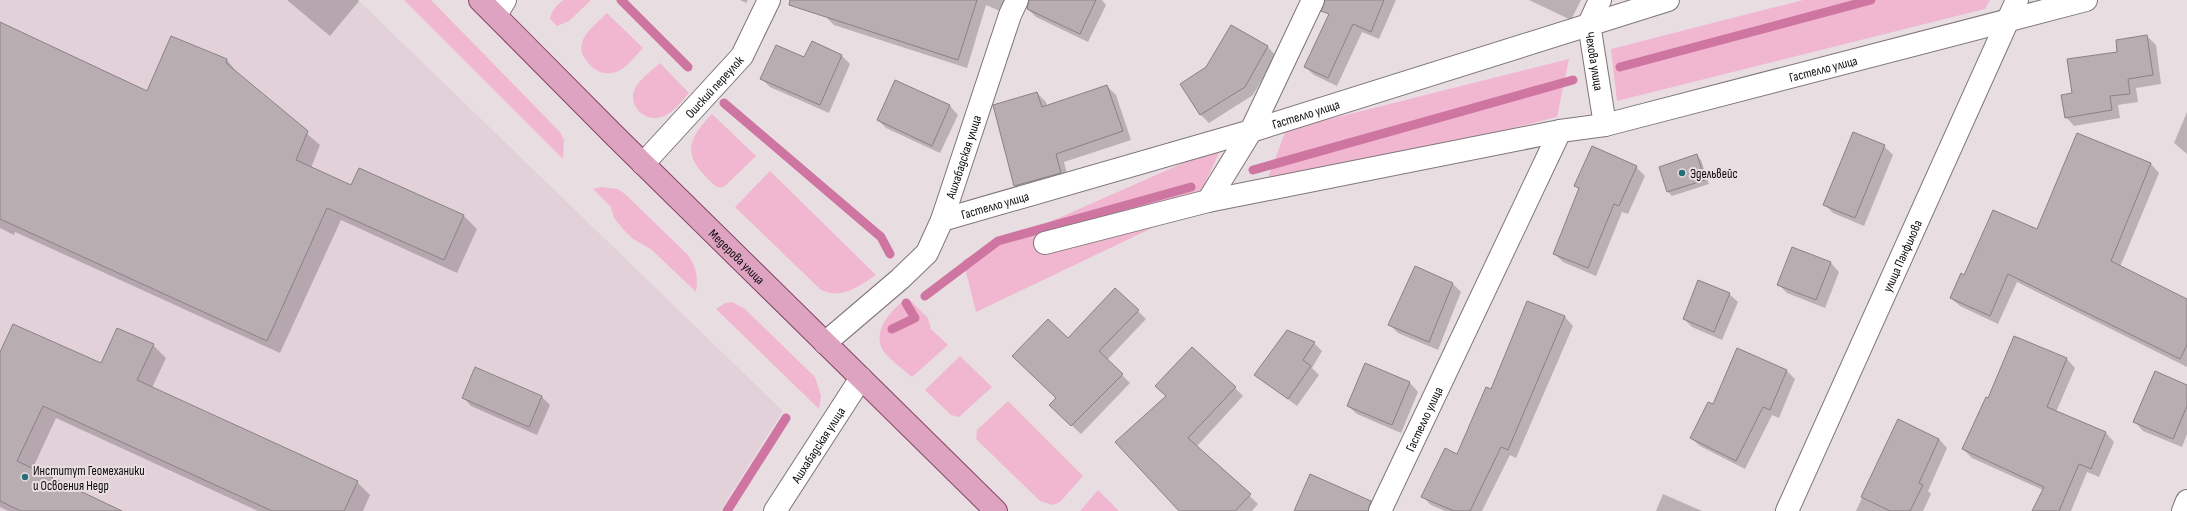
<svg xmlns="http://www.w3.org/2000/svg" width="2187" height="511" font-family="'Sofia Sans Condensed',sans-serif">
<style>
.built{fill:#e3d1d9}
.green{fill:#f1b7d0}
.shadow{fill:#0003}
.lines{fill:none;stroke-linecap:round;stroke-linejoin:round}
.stream{stroke:#cf75a1;stroke-width:9}
.building{fill:#b8aeb2;stroke:#8a8185}
.minor-casing{stroke:#7e7579;stroke-width:24}
.major-casing{stroke:#864666;stroke-width:24}
.minor{stroke:#fff;stroke-width:22}
.major{stroke:#dda3c0;stroke-width:22}
.poi-dot{fill:#257075;stroke:#e8dee2;stroke-width:1.5}
.labels{text-anchor:middle;stroke-width:4;stroke-linejoin:round;paint-order:stroke}
.street-label{font-size:13px;fill:#0e0b0c;stroke:#e8dee2}
.poi-label{font-size:13px;fill:#0e0b0c;stroke:#e8dee2;text-anchor:start}
</style>
<rect width="100%" height="100%" fill="#e8dee2"/>
<path class="built" d="M 0,0 L 358,0 L 783,411 L 720,511 L 0,511 Z"/>
<g class="green">
<path d="M 404,0 L 431,0 L 560,132 L 564,140 L 563,159 Z"/>
<path d="M 563,0 L 591,0 L 569,21 L 557,26 L 550,19 C 552,10 556,6 563,0 Z"/>
<path d="M 1803,0 L 1990,0 L 1985,9 L 1617,101 L 1611,49 Z"/>
<path d="M 607,13 L 643,48 C 634,57 625,71 612,73 C 605,75 595,71 590,65 C 569,43 591,29 607,13 Z"/>
<path d="M 1569,59 L 1557,117 L 1263,191 L 1286,130 Z"/>
<path d="M 660,63 L 689,93 C 682,101 674,112 664,116 C 645,125 624,103 637,85 C 643,77 652,70 660,63 Z"/>
<path d="M 712,114 L 756,156 L 724,187 C 716,189 712,183 706,177 C 681,152 691,136 712,114 Z"/>
<path d="M 1222,146 L 1194,208 L 976,312 L 963,260 Z"/>
<path d="M 770,171 L 876,275 C 859,286 842,300 821,290 L 735,207 Z"/>
<path d="M 601,187 L 618,189 L 625,194 L 688,255 C 697,268 698,277 696,292 L 652,250 L 633,239 L 623,229 L 614,218 L 611,207 L 593,189 Z"/>
<path d="M 908,298 L 928,318 L 931,329 L 948,345 L 912,377 C 903,369 891,361 884,352 C 870,332 892,308 908,298 Z"/>
<path d="M 732,302 L 745,309 L 815,377 L 821,396 L 819,409 L 716,309 L 725,303 Z"/>
<path d="M 960,356 L 992,387 L 959,417 L 951,415 L 925,390 Z"/>
<path d="M 1008,401 L 1083,476 L 1060,502 L 1053,505 L 1040,501 L 976,439 L 977,430 Z"/>
<path d="M 1098,490 L 1119,511 L 1080,511 Z"/>
</g>
<g class="shadow">
<path d="M 287,0 L 358,0 L 359,1 L 330,36 Z"/>
<path d="M 740,0 L 748,0 L 746,3 Z"/>
<path d="M 833,0 L 1017,0 L 1009,15 L 986,5 L 967,68 L 834,25 L 825,16 Z"/>
<path d="M 1030,0 L 1102,0 L 1106,5 L 1088,42 L 1036,17 L 1028,9 Z"/>
<path d="M 1326,0 L 1396,0 L 1379,39 L 1362,32 L 1337,86 L 1314,75 L 1305,67 L 1331,13 Z"/>
<path d="M 1529,0 L 1581,0 L 1571,20 Z"/>
<path d="M 0,24 L 148,92 L 227,60 L 239,75 L 320,145 L 311,168 L 352,187 L 360,169 L 464,216 L 477,229 L 457,273 L 341,220 L 280,353 L 15,232 L 14,235 L 0,228 Z"/>
<path d="M 1231,26 L 1268,47 L 1276,56 L 1253,95 L 1209,123 L 1201,115 L 1207,68 Z"/>
<path d="M 2147,36 L 2156,45 L 2161,84 L 2136,88 L 2138,102 L 2118,105 L 2120,118 L 2074,126 L 2066,117 L 2074,94 Z"/>
<path d="M 842,56 L 850,64 L 829,113 L 770,87 L 762,79 L 804,59 Z"/>
<path d="M 896,81 L 950,106 L 958,115 L 940,153 L 886,128 L 878,120 Z"/>
<path d="M 1107,86 L 1116,95 L 1131,140 L 1064,162 L 1069,181 L 1024,194 L 1015,185 L 1037,93 L 1046,102 L 1047,106 Z"/>
<path d="M 2187,112 L 2187,154 L 2174,143 Z"/>
<path d="M 1884,146 L 1893,155 L 1864,226 L 1833,213 L 1824,204 Z"/>
<path d="M 1697,156 L 1701,160 L 1709,184 L 1672,196 L 1668,192 Z"/>
<path d="M 2151,164 L 2159,173 L 2120,267 L 2187,300 L 2187,367 L 2017,282 L 1998,324 L 1960,306 L 1951,298 L 1965,276 L 2038,230 Z"/>
<path d="M 1636,167 L 1645,176 L 1628,214 L 1622,212 L 1596,276 L 1563,262 L 1554,253 L 1579,190 L 1576,186 Z"/>
<path d="M 1793,248 L 1831,263 L 1839,272 L 1825,308 L 1787,293 L 1778,284 Z"/>
<path d="M 1453,284 L 1461,292 L 1438,350 L 1398,333 L 1390,325 Z"/>
<path d="M 1115,289 L 1146,319 L 1107,360 L 1130,383 L 1081,434 L 1050,405 L 1057,398 L 1068,339 Z"/>
<path d="M 1729,294 L 1738,302 L 1722,340 L 1692,327 L 1684,319 Z"/>
<path d="M 1527,302 L 1565,317 L 1573,326 L 1516,458 L 1510,455 L 1482,511 L 1445,511 L 1431,505 L 1422,496 L 1457,455 L 1491,391 Z"/>
<path d="M 2015,337 L 2067,359 L 2075,368 L 2056,412 L 2106,433 L 2114,442 L 2099,477 L 2087,472 L 2071,511 L 2034,511 L 2043,490 L 1972,458 L 1963,449 L 1988,399 Z"/>
<path d="M 1314,343 L 1322,351 L 1312,368 L 1319,375 L 1297,406 L 1256,375 Z"/>
<path d="M 153,345 L 166,358 L 152,388 L 357,482 L 370,495 L 363,511 L 258,511 L 56,418 L 32,470 L 120,511 L 8,511 L 0,507 L 0,355 L 101,365 Z"/>
<path d="M 1366,365 L 1410,383 L 1418,392 L 1401,433 L 1357,414 L 1348,406 Z"/>
<path d="M 1787,371 L 1795,379 L 1779,418 L 1772,415 L 1745,469 L 1700,446 L 1691,438 L 1714,406 Z"/>
<path d="M 2187,386 L 2187,434 L 2182,447 L 2143,431 L 2135,422 Z"/>
<path d="M 1235,388 L 1243,396 L 1197,446 L 1258,504 L 1252,511 L 1180,511 L 1167,396 Z"/>
<path d="M 463,397 L 542,397 L 550,405 L 537,435 L 471,406 Z"/>
<path d="M 1898,420 L 1939,439 L 1947,448 L 1928,491 L 1931,494 L 1923,511 L 1856,511 Z"/>
<path d="M 1663,494 L 1702,511 L 1656,511 Z"/>
</g>
<g class="lines">
<g class="stream">
<path d="M 621,0 L 688,67"/>
<path d="M 1620,67 L 1871,0"/>
<path d="M 724,103 L 881,237 L 890,254"/>
<path d="M 1253,170 L 1573,80"/>
<path d="M 925,296 L 998,241 L 1191,187"/>
<path d="M 892,329 L 915,318 L 906,303"/>
<path d="M 727,511 L 786,418"/>
</g>
</g>
<g class="building">
<path d="M 790,0 L 977,0 L 958,60 L 789,5 Z"/>
<path d="M 1029,0 L 1096,0 L 1080,34 L 1027,9 Z"/>
<path d="M 1325,0 L 1384,0 L 1371,32 L 1353,24 L 1328,78 L 1304,67 L 1329,14 L 1321,11 Z"/>
<path d="M 0,22 L 147,91 L 171,36 L 227,59 L 226,63 L 308,131 L 296,160 L 351,185 L 359,168 L 464,215 L 444,260 L 327,208 L 267,341 L 0,219 Z"/>
<path d="M 1231,25 L 1268,46 L 1245,87 L 1200,115 L 1180,84 L 1206,67 Z"/>
<path d="M 2147,35 L 2153,75 L 2128,79 L 2130,94 L 2110,96 L 2112,110 L 2065,118 L 2061,95 L 2072,93 L 2067,59 L 2117,52 L 2116,40 Z"/>
<path d="M 812,41 L 842,55 L 820,105 L 760,79 L 776,45 L 804,57 Z"/>
<path d="M 895,80 L 950,105 L 932,146 L 877,120 Z"/>
<path d="M 1107,85 L 1123,131 L 1056,154 L 1061,173 L 1014,186 L 993,105 L 1037,92 L 1042,107 Z"/>
<path d="M 1853,132 L 1885,145 L 1855,218 L 1823,205 Z"/>
<path d="M 2077,133 L 2151,163 L 2111,261 L 2187,299 L 2187,345 L 2180,359 L 2008,274 L 1990,316 L 1950,298 L 1961,273 L 1964,275 L 1993,210 L 2037,229 Z"/>
<path d="M 1592,146 L 1637,166 L 1619,206 L 1614,204 L 1588,268 L 1553,254 L 1579,188 L 1574,186 Z"/>
<path d="M 1697,154 L 1705,180 L 1667,192 L 1659,167 Z"/>
<path d="M 1792,247 L 1831,262 L 1816,300 L 1777,285 Z"/>
<path d="M 1415,266 L 1453,283 L 1429,342 L 1388,325 Z"/>
<path d="M 1698,280 L 1730,293 L 1714,332 L 1683,319 Z"/>
<path d="M 1115,288 L 1139,310 L 1099,351 L 1123,374 L 1071,426 L 1049,405 L 1056,398 L 1012,356 L 1048,319 L 1068,338 Z"/>
<path d="M 1527,301 L 1565,316 L 1508,450 L 1501,447 L 1470,511 L 1454,511 L 1421,497 L 1445,448 L 1457,454 L 1486,387 L 1491,389 Z"/>
<path d="M 13,324 L 101,363 L 117,328 L 154,344 L 137,380 L 358,481 L 344,511 L 272,511 L 43,406 L 17,461 L 122,511 L 21,511 L 0,501 L 0,352 Z"/>
<path d="M 1287,330 L 1315,342 L 1303,360 L 1311,366 L 1288,399 L 1254,375 Z"/>
<path d="M 2014,336 L 2067,358 L 2047,407 L 2106,432 L 2091,469 L 2079,464 L 2059,511 L 2032,511 L 2044,487 L 1962,449 L 1986,397 L 1988,398 Z"/>
<path d="M 1192,347 L 1236,387 L 1188,438 L 1251,494 L 1235,511 L 1179,511 L 1115,442 L 1166,396 L 1155,386 Z"/>
<path d="M 1737,348 L 1787,370 L 1770,410 L 1763,407 L 1736,461 L 1690,438 L 1708,402 L 1713,404 Z"/>
<path d="M 1365,363 L 1410,382 L 1392,425 L 1347,406 Z"/>
<path d="M 475,367 L 542,396 L 529,427 L 462,398 Z"/>
<path d="M 2155,371 L 2187,385 L 2187,406 L 2173,439 L 2133,422 Z"/>
<path d="M 1898,419 L 1939,439 L 1919,483 L 1923,485 L 1910,511 L 1890,511 L 1861,497 Z"/>
<path d="M 1310,474 L 1371,501 L 1368,511 L 1294,511 Z"/>
</g>
<g class="lines">
<g class="minor-casing">
<g id="minor">
<path id="s1" d="M 1600,0 L 1589,24 L 1605,125"/>
<path d="M 496,15 L 505,0"/>
<path id="s2" d="M 643,164 L 742,56 L 769,0"/>
<path d="M 1208,201 L 1251,131 L 1313,0"/>
<path id="s3" d="M 942,220 L 1251,131 L 1668,0"/>
<path id="s4" d="M 1045,243 L 1208,201 L 1560,131 L 1605,125 L 2086,0"/>
<path id="s5" d="M 825,343 L 900,279 L 927,253 L 942,220 L 1010,15 L 1017,0"/>
<path id="s6" d="M 775,511 L 861,378"/>
<path id="s7" d="M 1380,511 L 1560,131"/>
<path id="s8" d="M 1787,511 L 2017,0"/>
<path d="M 2183,511 L 2187,501"/>
</g>
</g>
<g class="major-casing">
<g id="major">
<path id="s9" d="M 480,0 L 615,136 L 996,511"/>
</g>
</g>
<use href="#minor" class="minor"/>
<use href="#major" class="major"/>
</g>
<g class="poi-dot">
<circle cx="1682" cy="173" r="4"/>
<circle cx="25" cy="477" r="4"/>
</g>
<g class="labels">
<g class="street-label">
<text dy="5" stroke="none"><textPath href="#s1" startOffset="64">Чехова улица</textPath></text>
<text dy="5" stroke="none"><textPath href="#s4" startOffset="798">Гастелло улица</textPath></text>
<text dy="5" stroke="none"><textPath href="#s2" startOffset="105">Ошский переулок</textPath></text>
<text dy="5" stroke="none"><textPath href="#s3" startOffset="379">Гастелло улица</textPath></text>
<text dy="5" stroke="none"><textPath href="#s5" startOffset="239">Ашхабадская улица</textPath></text>
<text dy="5" stroke="none"><textPath href="#s3" startOffset="55">Гастелло улица</textPath></text>
<text dy="5" stroke="none"><textPath href="#s9" startOffset="363">Медерова улица</textPath></text>
<text dy="5" stroke="none"><textPath href="#s8" startOffset="280">улица Панфилова</textPath></text>
<text dy="5" stroke="none"><textPath href="#s7" startOffset="102">Гастелло улица</textPath></text>
<text dy="5" stroke="none"><textPath href="#s6" startOffset="79">Ашхабадская улица</textPath></text>
</g>
<g class="poi-label">
<text x="1690" y="178">Эдельвейс</text>
<text x="33" y="475">Институт Геомеханики<tspan x="33" dy="15">и Освоения Недр</tspan></text>
</g>
</g>
</svg>
